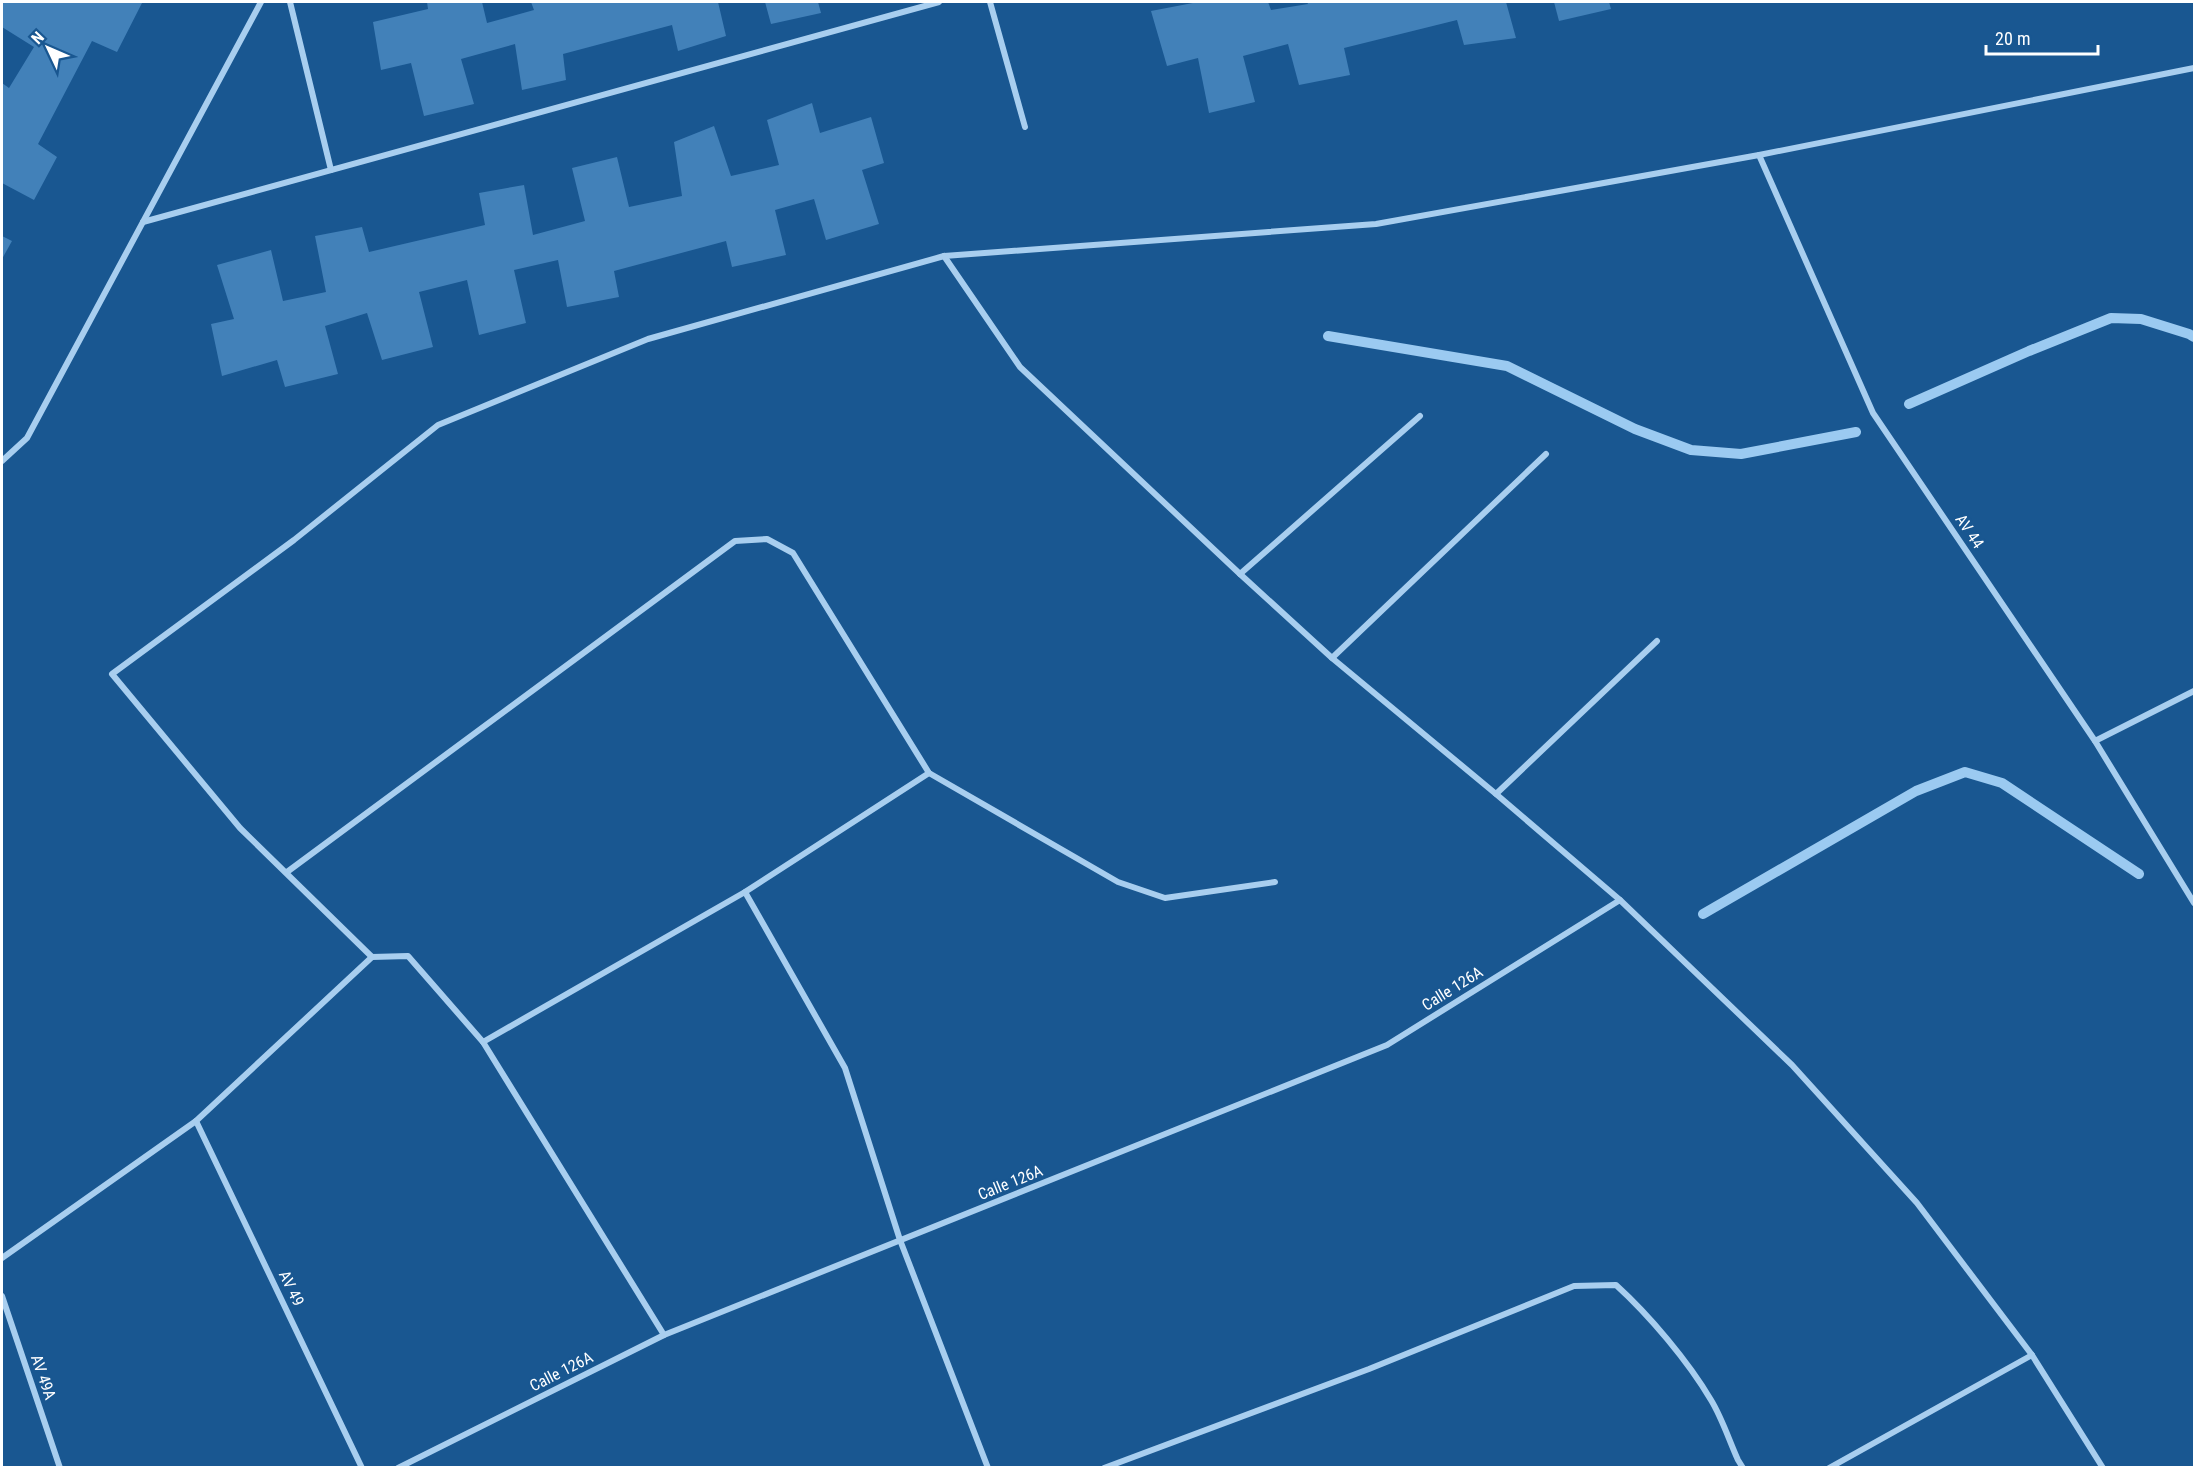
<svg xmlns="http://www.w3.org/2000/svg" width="2196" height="1469" font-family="'Roboto Condensed',sans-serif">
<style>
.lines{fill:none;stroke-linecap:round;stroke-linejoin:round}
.stream{stroke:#9bcaf1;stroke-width:10}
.building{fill:#4281b9}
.minor{stroke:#a8ceef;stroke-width:6}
.labels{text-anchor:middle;stroke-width:4.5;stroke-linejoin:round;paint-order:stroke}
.street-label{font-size:16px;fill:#fff;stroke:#195791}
</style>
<rect width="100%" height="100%" fill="#195791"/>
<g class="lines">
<g class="stream">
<path d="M 1328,336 L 1507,366 L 1635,429 L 1691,450 L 1741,454 L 1856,432"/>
<path d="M 1909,404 L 2029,351 L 2111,318 L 2141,319 L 2189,334 L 2194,337"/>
<path d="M 1703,914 L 1916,791 L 1965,772 L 2002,783 L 2139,874"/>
</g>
</g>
<g class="building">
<path d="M 2,2 L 142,3 L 117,52 L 92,41 L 38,144 L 57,157 L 34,200 L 2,183 L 2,83 L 9,88 L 34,47 L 2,27 Z"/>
<path d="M 427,2 L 482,2 L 487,23 L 534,10 L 531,2 L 718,2 L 726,36 L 678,51 L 672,25 L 563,54 L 566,80 L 522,90 L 515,44 L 461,59 L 474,104 L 424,116 L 411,63 L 381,70 L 373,22 L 428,9 Z"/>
<path d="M 765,2 L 818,2 L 821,13 L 771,24 Z"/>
<path d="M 1198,2 L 1268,2 L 1271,10 L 1308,4 L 1307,2 L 1506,2 L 1516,38 L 1464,45 L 1457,20 L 1344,48 L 1350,75 L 1299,85 L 1288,44 L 1243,56 L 1255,102 L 1209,113 L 1198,58 L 1167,66 L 1151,11 Z"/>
<path d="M 1554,2 L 1609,2 L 1611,9 L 1559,21 Z"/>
<path d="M 812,103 L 820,133 L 871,117 L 884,163 L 862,170 L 879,224 L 826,240 L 814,199 L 775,210 L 786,255 L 732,267 L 726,241 L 614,271 L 619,297 L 567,307 L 558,260 L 514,270 L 526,323 L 479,335 L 467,280 L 419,292 L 433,347 L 382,360 L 367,313 L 325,326 L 338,374 L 285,387 L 277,360 L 222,376 L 211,324 L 234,319 L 217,265 L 271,250 L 283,301 L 326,292 L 315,236 L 362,227 L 369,252 L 485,225 L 479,193 L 524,185 L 533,235 L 585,221 L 572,168 L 617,157 L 629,207 L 682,196 L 674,142 L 714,126 L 731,176 L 779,165 L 767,120 Z"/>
<path d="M 2,236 L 12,241 L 2,259 Z"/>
</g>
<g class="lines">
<g class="minor">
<path d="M 290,2 L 331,170"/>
<path d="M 990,2 L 1025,127"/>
<path d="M 1759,155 L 1873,413 L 2095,741 L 2194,903"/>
<path d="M 143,222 L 939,2"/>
<path d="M 944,256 L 1020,367 L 1240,574 L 1332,658 L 1496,794 L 1620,900 L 1792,1065 L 1917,1203 L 2032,1355 L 2103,1468"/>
<path d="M 2,461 L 27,438 L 261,2"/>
<path d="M 1240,574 L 1420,416"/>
<path d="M 1332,658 L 1546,454"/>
<path d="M 2095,741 L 2194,691"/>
<path d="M 1496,794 L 1657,641"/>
<path d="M 287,872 L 735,541 L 767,539 L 793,553 L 929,773 L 1118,882 L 1165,898 L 1275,882"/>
<path d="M 745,892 L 845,1068 L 900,1240 L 988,1468"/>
<path d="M 483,1042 L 745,892 L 929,773"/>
<path d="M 196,1121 L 362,1468"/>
<path d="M 2,1258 L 196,1121 L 372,957"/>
<path d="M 2,1296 L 60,1468"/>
<path d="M 664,1335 L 483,1042 L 408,956 L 372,957 L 240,828 L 112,674 L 294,540 L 438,425 L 648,339 L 944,256 L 1376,224 L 1759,155 L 2194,68"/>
<path d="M 398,1468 L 664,1335 L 1387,1045 L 1620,900"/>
<path d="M 1104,1468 L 1369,1369 L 1574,1286 L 1616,1285 C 1649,1315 1688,1361 1711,1400 C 1722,1418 1729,1440 1738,1460 L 1743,1468"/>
<path d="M 1829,1468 L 2032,1355"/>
</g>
</g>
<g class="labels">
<g class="street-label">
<text transform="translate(1970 531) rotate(56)" y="6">AV 44</text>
<text transform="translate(1452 988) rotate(-32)" y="6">Calle 126A</text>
<text transform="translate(1010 1182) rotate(-22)" y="6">Calle 126A</text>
<text transform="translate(292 1288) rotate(64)" y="6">AV 49</text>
<text transform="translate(561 1371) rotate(-27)" y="6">Calle 126A</text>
<text transform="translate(44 1377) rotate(71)" y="6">AV 49A</text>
</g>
</g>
<rect width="2196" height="1469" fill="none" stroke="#ffffff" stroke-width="6"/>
<g transform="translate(48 48) rotate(314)" stroke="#195791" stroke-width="4.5" paint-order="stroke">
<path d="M0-4.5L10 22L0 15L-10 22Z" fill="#ffffff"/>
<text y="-9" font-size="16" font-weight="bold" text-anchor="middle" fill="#ffffff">N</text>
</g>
<path d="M1986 45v9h112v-9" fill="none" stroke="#ffffff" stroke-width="3"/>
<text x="1995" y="45" font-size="18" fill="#ffffff" stroke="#195791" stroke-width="4.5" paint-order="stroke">20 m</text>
</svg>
